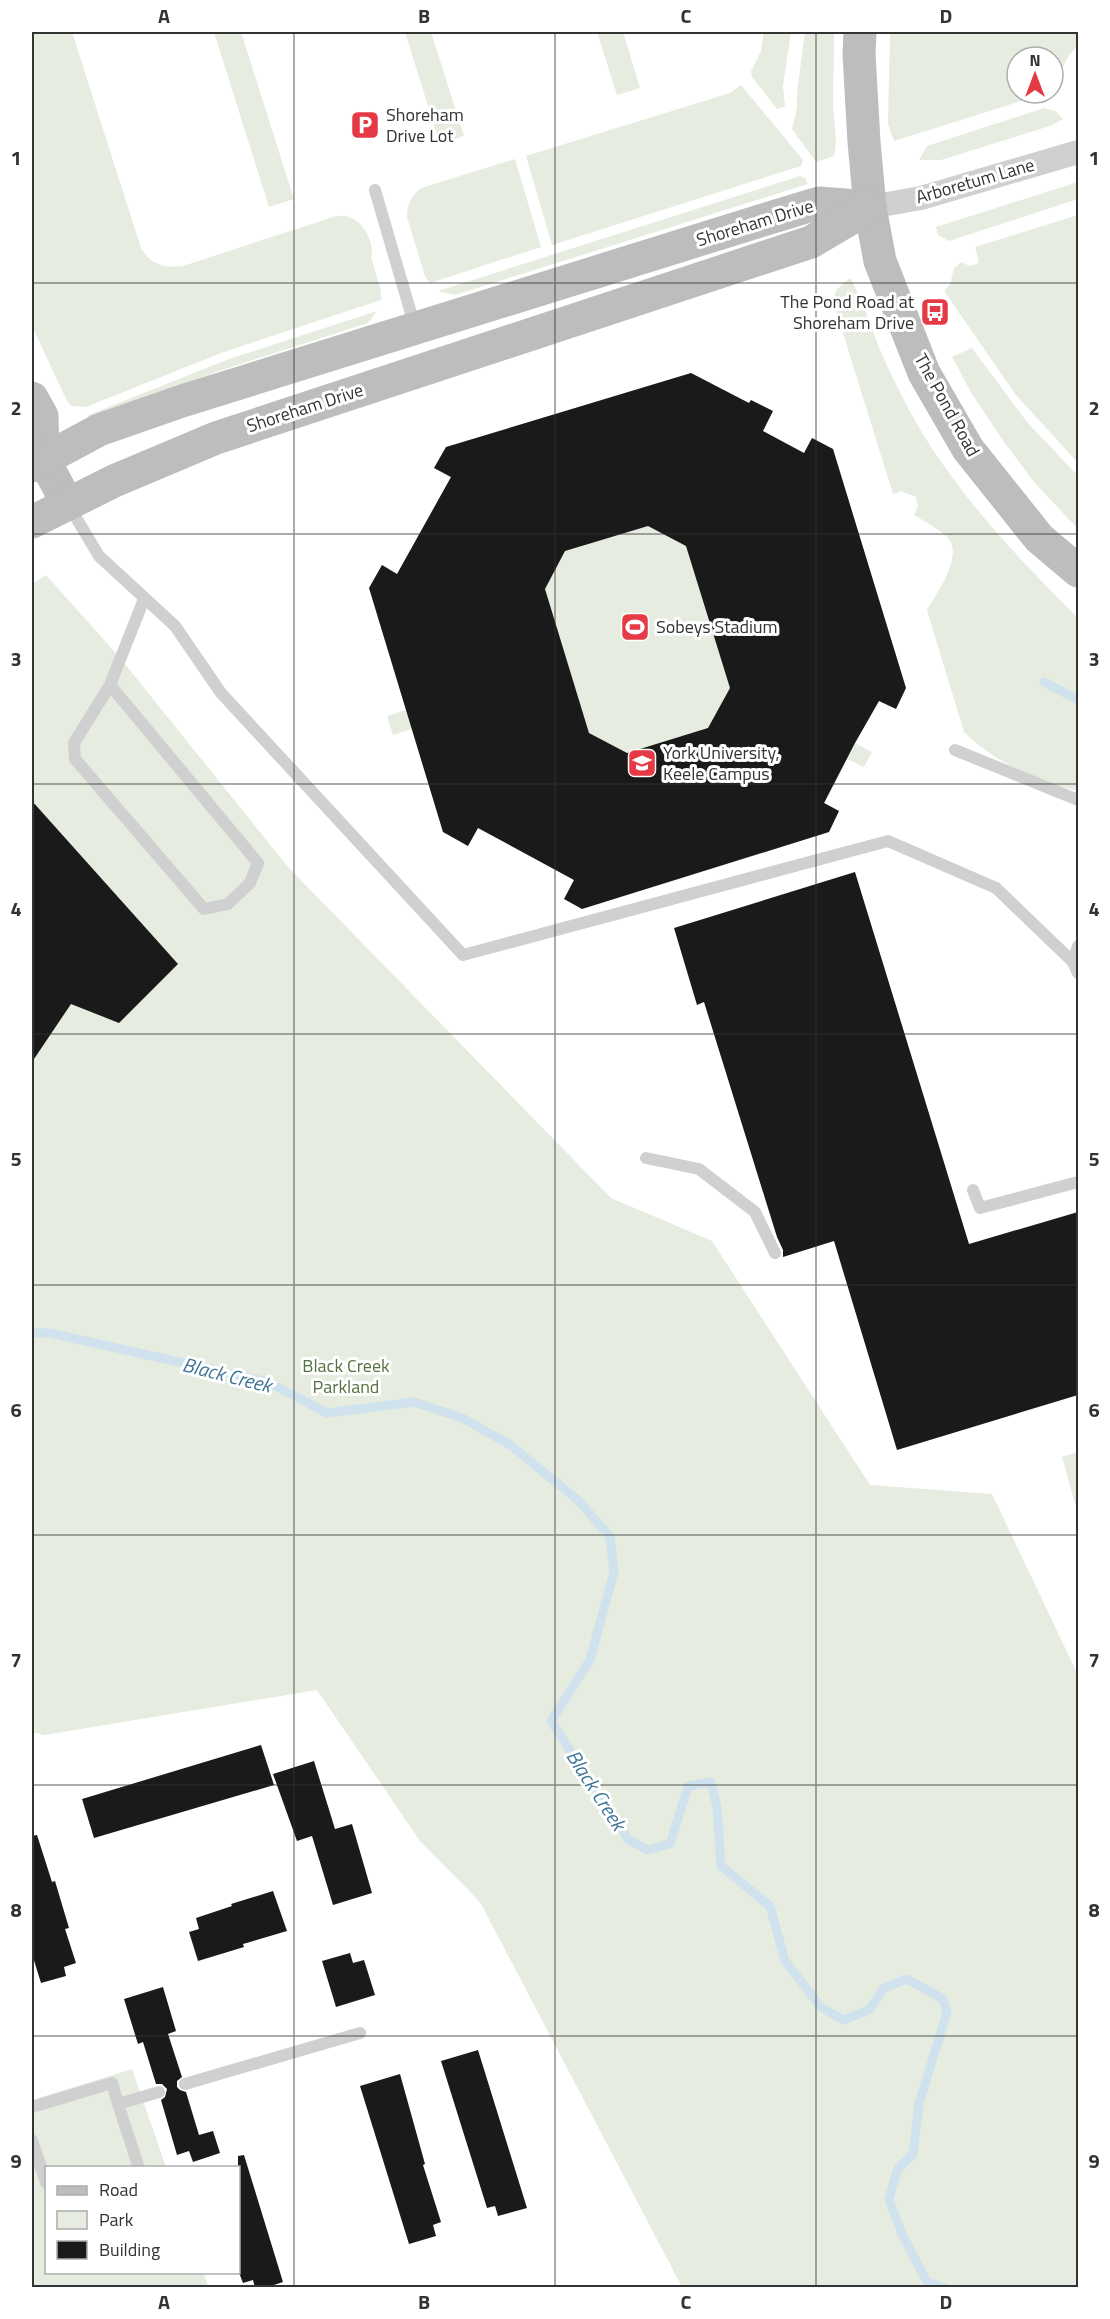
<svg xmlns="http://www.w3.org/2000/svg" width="1110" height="2319" font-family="'Titillium Web',sans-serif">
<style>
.green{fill:#e6ecdf}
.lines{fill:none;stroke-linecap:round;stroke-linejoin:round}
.stream{stroke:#cfe2ee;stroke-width:9}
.building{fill:#1a1a1a;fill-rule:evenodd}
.lane{stroke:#d0d0d0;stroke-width:12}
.street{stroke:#d0d0d0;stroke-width:24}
.secondary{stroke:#bdbdbd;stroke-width:33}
.grid{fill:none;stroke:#333;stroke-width:1.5;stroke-opacity:0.55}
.labels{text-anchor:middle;stroke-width:6;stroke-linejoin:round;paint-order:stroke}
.poi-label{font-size:18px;fill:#333;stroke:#fff;text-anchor:start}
.street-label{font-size:18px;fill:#333;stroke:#fff}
.park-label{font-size:18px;fill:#56703f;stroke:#fff}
.water-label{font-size:20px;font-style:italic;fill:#3f7597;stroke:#fff}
.neatline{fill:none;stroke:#333;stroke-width:2}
.grid-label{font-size:20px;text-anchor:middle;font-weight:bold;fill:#333}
</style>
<rect width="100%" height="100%" fill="#fff"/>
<g class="green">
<path d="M 32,32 L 72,32 L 141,248 C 151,265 164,268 183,266 L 330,218 C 334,217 340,215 345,216 C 361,218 376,242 371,257 L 381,291 L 381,300 L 221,353 L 86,407 L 72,406 L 67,401 L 32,326 Z"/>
<path d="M 214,32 L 241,32 L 294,199 L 269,207 Z"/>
<path d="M 405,32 L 431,32 L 464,136 L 440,144 Z"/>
<path d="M 597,32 L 623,32 L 640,88 L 617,95 Z"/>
<path d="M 764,32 L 791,32 L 783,86 L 785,106 L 777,109 L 752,77 L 751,71 L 761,51 Z"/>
<path d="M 805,32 L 834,32 L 833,105 L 836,141 L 834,156 L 816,162 L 792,129 L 797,108 L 797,93 Z"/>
<path d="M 890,32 L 1078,32 L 1078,44 L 1068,57 L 1053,86 L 1053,57 L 1017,57 L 1017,93 L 1044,93 L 1040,95 L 894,141 L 888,124 Z"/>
<path d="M 741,85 L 803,160 L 801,166 L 552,245 L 526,156 L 730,93 Z"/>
<path d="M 1044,108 L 1055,111 L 1063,119 L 1050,126 L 941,160 L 919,160 L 927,146 Z"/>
<path d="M 515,159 L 541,247 L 430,283 L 425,276 L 407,217 C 407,204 411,196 421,188 Z"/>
<path d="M 800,176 L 805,178 L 808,184 L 455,295 L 438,291 Z"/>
<path d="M 1078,182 L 1078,199 L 949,241 L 938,235 L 936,227 Z"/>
<path d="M 1078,215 L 1078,463 L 1016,395 L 944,291 L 950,285 L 954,268 L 962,262 L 969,266 L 979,263 L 975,247 Z"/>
<path d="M 850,278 C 865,304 872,332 884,359 C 891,375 900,392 908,408 C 951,488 1014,554 1078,618 L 1078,791 C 1037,781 994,762 964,732 L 927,610 C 937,593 966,553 946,536 C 937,528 924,521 914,515 L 918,506 L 916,497 L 901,491 L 893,494 L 833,301 L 836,290 Z"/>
<path d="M 377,311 L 368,323 L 216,372 L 95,418 L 86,416 L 229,359 Z"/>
<path d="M 972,348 L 1027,422 L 1078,476 L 1078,529 L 1034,482 L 1002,439 L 972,394 L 952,357 Z"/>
<path d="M 691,373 L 713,384 L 705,399 L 741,418 L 751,400 L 773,411 L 763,431 L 804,453 L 812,438 L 833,449 L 906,688 L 896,709 L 879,701 L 855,743 L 872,752 L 864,767 L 847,759 L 825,803 L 839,811 L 829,832 L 582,909 L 564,899 L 574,880 L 478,828 L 468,846 L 443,832 L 412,729 L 393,735 L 387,716 L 406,710 L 369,588 L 382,565 L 398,574 L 451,478 L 434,468 L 446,447 Z"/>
<path d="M 46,575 L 121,659 L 288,867 L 611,1198 L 712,1241 L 870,1485 L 992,1494 L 1078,1675 L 1078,2287 L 682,2287 L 480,1902 L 420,1841 L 317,1690 L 44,1735 L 32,1732 L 32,584 Z"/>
<path d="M 1078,1452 L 1078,1514 L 1062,1457 Z"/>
<path d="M 132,2069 L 166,2167 L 46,2168 L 46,2272 L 203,2273 L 209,2287 L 32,2287 L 32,2100 Z"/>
</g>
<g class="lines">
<g class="stream">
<path d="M 1044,682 L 1078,700"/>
<path d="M 32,1333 L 50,1333 L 268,1382 L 327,1413 L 414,1402 L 462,1418 L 509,1444 L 579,1501 L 610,1537 L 614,1572 L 590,1660 L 551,1721 L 629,1840 L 648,1850 L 670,1844 L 688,1786 L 711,1782 L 717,1807 L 721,1866 L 770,1906 L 785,1961 L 821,2007 L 843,2020 L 869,2010 L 884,1988 L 907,1979 L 943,1999 L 947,2012 L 919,2104 L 913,2154 L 897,2170 L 889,2199 L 902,2234 L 927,2282 L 945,2288"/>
</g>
</g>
<g class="building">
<path d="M 691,373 L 749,403 L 751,400 L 773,411 L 763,431 L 804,453 L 812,438 L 833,449 L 906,688 L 896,709 L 879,701 L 855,743 L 824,803 L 839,811 L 829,832 L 582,909 L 564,899 L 574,880 L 478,828 L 468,846 L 443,832 L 369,588 L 382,565 L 397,574 L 451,477 L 434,468 L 446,447 ZM 648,526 L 686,546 L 730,688 L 708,728 L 627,753 L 589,733 L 545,589 L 565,551 Z"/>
<path d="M 32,801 L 178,964 L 119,1023 L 71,1004 L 32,1062 Z"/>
<path d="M 855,872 L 969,1244 L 1078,1212 L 1078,1395 L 897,1450 L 834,1241 L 783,1257 L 783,1250 L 777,1237 L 704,1002 L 697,1005 L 674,928 Z"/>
<path d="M 261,1745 L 274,1785 L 94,1838 L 82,1799 Z"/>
<path d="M 314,1761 L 335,1829 L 352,1824 L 372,1893 L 333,1905 L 312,1836 L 297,1841 L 273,1774 Z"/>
<path d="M 37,1835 L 52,1882 L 55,1881 L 69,1928 L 65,1929 L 76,1963 L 64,1967 L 66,1976 L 41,1983 L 32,1954 L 32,1836 Z"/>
<path d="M 273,1891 L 287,1931 L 243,1944 L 244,1947 L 198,1961 L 189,1932 L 199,1929 L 196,1918 L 232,1906 L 231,1904 Z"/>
<path d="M 350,1953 L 353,1963 L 364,1960 L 375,1995 L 336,2007 L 322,1961 Z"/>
<path d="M 163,1987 L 176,2031 L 168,2034 L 182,2077 L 177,2081 L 177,2087 L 180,2090 L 186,2092 L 199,2135 L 213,2131 L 220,2153 L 193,2162 L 189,2151 L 177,2155 L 161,2100 L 165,2097 L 167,2089 L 162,2084 L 156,2084 L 143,2042 L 138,2044 L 124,1999 Z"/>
<path d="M 478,2050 L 527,2208 L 498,2216 L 495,2206 L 487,2208 L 441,2061 Z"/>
<path d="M 400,2074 L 425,2164 L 423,2165 L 441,2222 L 433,2225 L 436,2236 L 409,2244 L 360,2086 Z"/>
<path d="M 244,2155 L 283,2282 L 265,2288 L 255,2288 L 253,2280 L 243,2283 L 238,2270 L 238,2156 Z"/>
</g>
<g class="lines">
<g class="lane">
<path d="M 375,190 L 415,327"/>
<path d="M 69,506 L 99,556 L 175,626 L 221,693 L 463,955 L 888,841 L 996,888 L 1073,962 L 1078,973"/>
<path d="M 110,685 L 258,863 L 250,883 L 228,904 L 204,909 L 75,759 L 74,743 L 110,685 L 144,599"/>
<path d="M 955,750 L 1078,800"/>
<path d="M 1073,962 L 1078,946"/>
<path d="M 646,1158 L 699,1169 L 755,1212 L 775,1253"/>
<path d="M 973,1190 L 980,1208 L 1078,1182"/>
<path d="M 185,2084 L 360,2033"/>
<path d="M 118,2104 L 139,2168"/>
<path d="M 32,2107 L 112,2083 L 118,2104 L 159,2092"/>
<path d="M 32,2140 L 46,2183"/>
</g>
<path class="street" d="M 870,207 L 921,198 L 1078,152"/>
<g class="secondary">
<path d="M 860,32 L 859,54 L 864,142 L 870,207 L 880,261 L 924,373 L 968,449 L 1039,538 L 1078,571"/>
<path d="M 32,398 L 42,416 L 43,458 L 67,503"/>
<path d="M 32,466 L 99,430 L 182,401 L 763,220 L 819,203 L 870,207"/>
<path d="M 32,522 L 114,481 L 216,438 L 811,242 L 870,207"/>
</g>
</g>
<path class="grid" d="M 294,32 L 294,2288M 555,32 L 555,2288M 816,32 L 816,2288M 32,283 L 1078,283M 32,534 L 1078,534M 32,784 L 1078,784M 32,1034 L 1078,1034M 32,1285 L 1078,1285M 32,1535 L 1078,1535M 32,1785 L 1078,1785M 32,2036 L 1078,2036"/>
<defs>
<g id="parking-square" transform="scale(1.5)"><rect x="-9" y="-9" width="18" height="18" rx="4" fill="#e63946" stroke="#fff"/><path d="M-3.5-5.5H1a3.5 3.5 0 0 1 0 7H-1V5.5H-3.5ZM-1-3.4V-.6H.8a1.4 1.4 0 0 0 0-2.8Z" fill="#fff"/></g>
<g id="bus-square" transform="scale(1.5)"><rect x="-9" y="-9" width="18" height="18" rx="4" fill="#e63946" stroke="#fff"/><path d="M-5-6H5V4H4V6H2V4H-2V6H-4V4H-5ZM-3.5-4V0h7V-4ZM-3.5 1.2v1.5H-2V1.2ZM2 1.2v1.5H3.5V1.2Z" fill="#fff"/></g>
<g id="stadium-square" transform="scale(1.5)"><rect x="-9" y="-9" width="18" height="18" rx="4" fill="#e63946" stroke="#fff"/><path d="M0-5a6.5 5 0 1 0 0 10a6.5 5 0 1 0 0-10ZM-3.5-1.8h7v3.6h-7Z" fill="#fff"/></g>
<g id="university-square" transform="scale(1.5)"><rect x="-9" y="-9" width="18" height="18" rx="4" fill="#e63946" stroke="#fff"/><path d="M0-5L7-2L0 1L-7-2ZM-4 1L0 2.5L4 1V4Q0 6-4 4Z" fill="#fff"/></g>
</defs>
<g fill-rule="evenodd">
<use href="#parking-square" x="365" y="125"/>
<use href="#bus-square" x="935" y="312"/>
<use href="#stadium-square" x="635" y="627"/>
<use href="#university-square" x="642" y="763"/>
</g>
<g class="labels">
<g class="poi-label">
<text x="386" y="121">Shoreham<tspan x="386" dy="21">Drive Lot</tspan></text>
<text x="914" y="308" text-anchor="end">The Pond Road at<tspan x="914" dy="21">Shoreham Drive</tspan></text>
<text x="656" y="633">Sobeys Stadium</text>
<text x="663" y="759">York University,<tspan x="663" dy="21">Keele Campus</tspan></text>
</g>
<g class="street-label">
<text transform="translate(975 181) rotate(-16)" y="6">Arboretum Lane</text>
<text transform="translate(755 223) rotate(-17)" y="6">Shoreham Drive</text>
<text transform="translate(947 405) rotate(61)" y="6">The Pond Road</text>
<text transform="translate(305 408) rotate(-18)" y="6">Shoreham Drive</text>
</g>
<g class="park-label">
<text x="346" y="1372">Black Creek<tspan x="346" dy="21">Parkland</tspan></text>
</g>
<g class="water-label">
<text transform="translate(227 1375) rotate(14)" y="7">Black Creek</text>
<text transform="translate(596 1790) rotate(57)" y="7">Black Creek</text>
</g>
</g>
<rect width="1110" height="2319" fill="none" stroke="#ffffff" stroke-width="66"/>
<rect x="45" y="2166" width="195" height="108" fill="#ffffff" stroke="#adadad" stroke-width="1.5"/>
<rect x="57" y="2186" width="30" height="9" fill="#bdbdbd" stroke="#adadad" stroke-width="1.5"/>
<text x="99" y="2196" font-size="18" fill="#333333">Road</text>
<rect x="57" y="2211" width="30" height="18" fill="#e6ecdf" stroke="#adadad" stroke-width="1.5"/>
<text x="99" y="2226" font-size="18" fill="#333333">Park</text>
<rect x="57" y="2241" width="30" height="18" fill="#1a1a1a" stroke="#adadad" stroke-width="1.5"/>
<text x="99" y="2256" font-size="18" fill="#333333">Building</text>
<g transform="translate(1035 75)"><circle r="28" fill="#ffffff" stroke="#adadad" stroke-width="1.5"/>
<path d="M0-4.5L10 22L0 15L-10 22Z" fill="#e63946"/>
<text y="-9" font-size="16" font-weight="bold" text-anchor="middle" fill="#333333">N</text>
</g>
<rect x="33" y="33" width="1044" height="2253" class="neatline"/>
<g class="grid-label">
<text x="164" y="23">A</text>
<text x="424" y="23">B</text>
<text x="686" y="23">C</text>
<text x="946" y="23">D</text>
<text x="16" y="165">1</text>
<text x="1094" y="165">1</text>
<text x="16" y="415">2</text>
<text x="1094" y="415">2</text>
<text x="16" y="666">3</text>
<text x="1094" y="666">3</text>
<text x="16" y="916">4</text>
<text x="1094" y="916">4</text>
<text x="16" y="1166">5</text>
<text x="1094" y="1166">5</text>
<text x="16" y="1417">6</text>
<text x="1094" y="1417">6</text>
<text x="16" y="1667">7</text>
<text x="1094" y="1667">7</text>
<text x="16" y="1917">8</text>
<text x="1094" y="1917">8</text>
<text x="16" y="2168">9</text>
<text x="1094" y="2168">9</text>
<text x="164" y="2309">A</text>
<text x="424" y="2309">B</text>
<text x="686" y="2309">C</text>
<text x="946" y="2309">D</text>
</g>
</svg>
